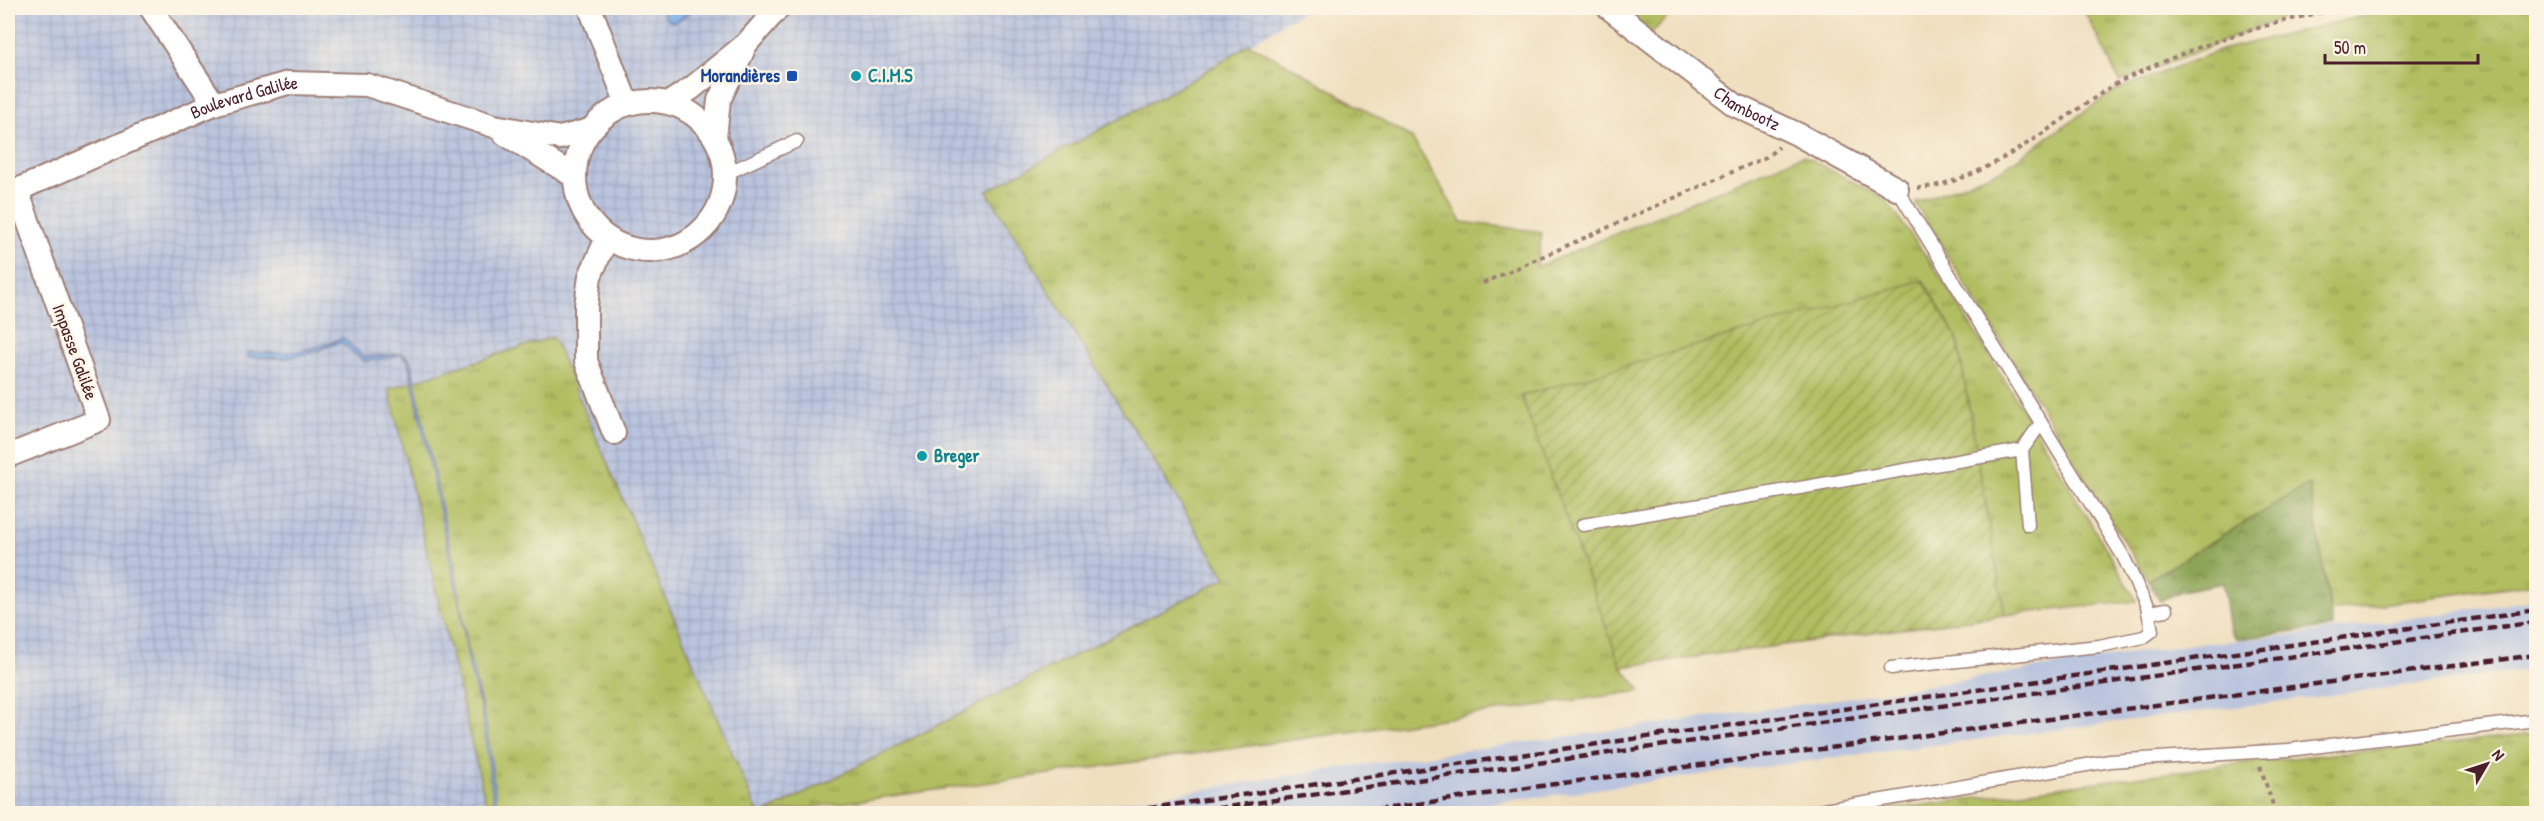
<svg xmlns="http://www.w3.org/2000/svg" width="2544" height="821" font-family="'Patrick Hand',sans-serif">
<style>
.industrial{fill:url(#industrial-grid)}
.railway{fill:#bac4de}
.grass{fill:url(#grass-tufts);stroke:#7d6e46;stroke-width:1.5}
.forest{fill:url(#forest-crowns);stroke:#6b6240;stroke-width:1.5}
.garden{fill:url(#garden-furrows);stroke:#7d6e46;stroke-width:1.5}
.water{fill:#7db0ea;stroke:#64688a;stroke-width:1.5}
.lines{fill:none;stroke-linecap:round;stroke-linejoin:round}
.lane-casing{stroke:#9d7f75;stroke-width:15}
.street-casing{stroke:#9d7f75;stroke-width:26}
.path{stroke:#9d7f75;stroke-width:4;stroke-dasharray:4.5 4.5;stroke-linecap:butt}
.lane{stroke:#fff;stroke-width:12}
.street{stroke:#fff;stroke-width:22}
.rail{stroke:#4a1f2b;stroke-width:4.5;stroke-dasharray:9 4.5;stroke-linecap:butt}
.transit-dot{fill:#1a4fb4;stroke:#fcf5e5;stroke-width:2}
.culture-dot{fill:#0f9aa8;stroke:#fcf5e5;stroke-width:2}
.labels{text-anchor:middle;stroke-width:5;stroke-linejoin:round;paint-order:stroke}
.transit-label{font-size:18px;font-weight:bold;fill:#164399;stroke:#fcf5e5;text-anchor:end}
.culture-label{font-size:18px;font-weight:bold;fill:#0d838f;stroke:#fcf5e5;text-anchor:start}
.street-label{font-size:18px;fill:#4a1f2b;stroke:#fcf5e5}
</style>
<defs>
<pattern id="industrial-grid" width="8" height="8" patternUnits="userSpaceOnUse" patternTransform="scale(1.5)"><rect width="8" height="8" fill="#bac4de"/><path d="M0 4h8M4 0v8" fill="none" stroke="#a1a8bf"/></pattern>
<pattern id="grass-tufts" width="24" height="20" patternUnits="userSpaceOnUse" patternTransform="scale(1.5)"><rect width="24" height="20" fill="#b0bd60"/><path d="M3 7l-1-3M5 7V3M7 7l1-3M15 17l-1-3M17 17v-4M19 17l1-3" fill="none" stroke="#91994f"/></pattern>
<pattern id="forest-crowns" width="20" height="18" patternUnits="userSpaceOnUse" patternTransform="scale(1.5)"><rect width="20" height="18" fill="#8ca456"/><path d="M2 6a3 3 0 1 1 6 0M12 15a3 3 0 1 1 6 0" fill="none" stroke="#748547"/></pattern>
<pattern id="garden-furrows" width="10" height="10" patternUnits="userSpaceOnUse" patternTransform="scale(1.5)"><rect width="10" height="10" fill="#b0bd60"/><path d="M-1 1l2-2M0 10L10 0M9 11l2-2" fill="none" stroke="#91994f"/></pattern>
</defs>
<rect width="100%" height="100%" fill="#fcf5e5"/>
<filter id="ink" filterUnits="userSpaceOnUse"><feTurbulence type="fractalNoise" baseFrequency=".0167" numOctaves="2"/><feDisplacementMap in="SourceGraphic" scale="12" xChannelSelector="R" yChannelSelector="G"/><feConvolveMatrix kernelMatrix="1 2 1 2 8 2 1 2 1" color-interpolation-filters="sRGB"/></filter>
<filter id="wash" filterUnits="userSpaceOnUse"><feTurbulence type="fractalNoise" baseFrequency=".008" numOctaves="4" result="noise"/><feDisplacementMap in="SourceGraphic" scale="24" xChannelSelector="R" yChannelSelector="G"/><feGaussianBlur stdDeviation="1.35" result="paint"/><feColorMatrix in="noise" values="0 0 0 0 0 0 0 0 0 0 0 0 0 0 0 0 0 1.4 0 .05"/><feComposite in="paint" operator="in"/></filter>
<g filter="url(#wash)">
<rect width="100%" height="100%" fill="#f0dfbf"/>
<path class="industrial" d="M 8,8 L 1308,8 L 1197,77 L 988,191 L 1226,578 L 764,813 L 758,813 L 553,337 L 390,390 L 488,813 L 8,813 Z"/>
<path class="railway" d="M 2536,600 L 2536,669 L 1729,771 L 1420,813 L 1053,813 L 1318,771 L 1874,694 L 2186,645 L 2303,634 Z"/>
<g class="grass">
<path d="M 1619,8 L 1676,8 L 1648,37 Z"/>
<path d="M 2083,8 L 2307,8 L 2120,82 Z"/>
<path d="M 2432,8 L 2536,8 L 2536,583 L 2331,611 L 2309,484 L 2148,580 L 1915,203 L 2001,170 L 2116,90 L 2221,50 L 2393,9 Z"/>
<path d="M 1249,44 L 1303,73 L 1412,138 L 1462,222 L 1542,232 L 1537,267 L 1803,155 L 1885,199 L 1939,274 L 2036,431 L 2137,601 L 2005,615 L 1957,338 L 1621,666 L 1641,691 L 764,814 L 1226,578 L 987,191 L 1197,77 Z"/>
<path d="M 553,337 L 758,813 L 488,813 L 389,389 Z"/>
<path d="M 2536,734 L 2536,813 L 1861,813 L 2251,762 Z"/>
</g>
<path class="forest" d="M 2309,484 L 2333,627 L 2237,639 L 2230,631 L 2223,583 L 2181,591 L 2160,601 L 2148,580 Z"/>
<path class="garden" d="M 1923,280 L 1957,338 L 2005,615 L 1621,667 L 1521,396 Z"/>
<g class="water">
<path d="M 660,8 L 693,8 C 680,21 670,31 660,8 Z"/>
<path d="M 343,338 L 364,357 L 402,354 L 410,359 L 457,580 L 469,655 L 486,724 L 498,813 L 495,813 L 482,714 L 469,666 L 459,601 L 408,361 L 401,354 L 391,358 L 364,361 L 340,342 L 319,350 L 288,358 L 248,357 L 248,352 C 289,354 304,353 343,338 Z"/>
</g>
</g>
<g filter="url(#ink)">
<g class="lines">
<g class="lane-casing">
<g id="lane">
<path d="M 725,174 L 797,141"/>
<path d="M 2022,450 L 2028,525"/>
<path d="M 1583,525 L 2022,450 L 2041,423"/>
<path d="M 2149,613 L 2166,610"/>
<path d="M 1891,668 L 2099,646 L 2144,637 L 2152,631 L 2147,607 L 2123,556 L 1897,189"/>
<path d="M 1801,814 L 2110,761 L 2288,750 L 2536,720"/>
</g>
</g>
<g class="street-casing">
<g id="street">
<path d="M 151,8 L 214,104"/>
<path d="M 590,8 L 627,104"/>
<path id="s1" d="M 1609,8 L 1735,105 L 1797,134 L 1897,189"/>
<circle cx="650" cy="176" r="75"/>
<path d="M 669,103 L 692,88 L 746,44 L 778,8"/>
<path d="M 505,134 L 574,176"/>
<path d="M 715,138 L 719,100 L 743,51"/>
<path id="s2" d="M 8,194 L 214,104 L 288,83 L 367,85 L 494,126 L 560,138 L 589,130"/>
<path d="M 607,238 L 590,276 L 586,306 L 586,361 L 614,433"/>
<path d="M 8,456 L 99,420 L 17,190"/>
</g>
</g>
<g class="path">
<path d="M 1917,188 C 1976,185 2039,135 2087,103 C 2098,96 2109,87 2121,81 C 2192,46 2269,21 2346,8"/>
<path d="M 1483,283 L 1766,157 L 1779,147"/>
<path d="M 2260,766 L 2276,814"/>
</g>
<use href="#lane" class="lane"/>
<use href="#street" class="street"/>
<g class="rail">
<path d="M 1108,814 L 2536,610"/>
<path d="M 1177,814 L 2536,622"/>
<path d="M 1349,814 L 1548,785 L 2536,655"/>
</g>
</g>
</g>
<rect class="transit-dot" x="786" y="70" width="12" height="12" rx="3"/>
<g class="culture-dot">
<circle cx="856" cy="76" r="6"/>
<circle cx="922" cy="456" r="6"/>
</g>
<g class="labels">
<g class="transit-label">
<text x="780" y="82">Morandières</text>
</g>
<g class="culture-label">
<text x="868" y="82">C.I.M.S</text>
<text x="934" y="462">Breger</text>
</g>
<g class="street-label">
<text dy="6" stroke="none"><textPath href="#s2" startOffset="256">Boulevard Galilée</textPath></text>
<text dy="6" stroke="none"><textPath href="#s1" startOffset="171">Chambootz</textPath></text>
<text transform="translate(75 352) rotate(70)" y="6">Impasse Galilée</text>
</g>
</g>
<rect width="2544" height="821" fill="none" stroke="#fcf5e5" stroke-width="30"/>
<g transform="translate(2487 764) rotate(51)" stroke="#fcf5e5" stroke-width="4.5" paint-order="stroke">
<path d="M0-4.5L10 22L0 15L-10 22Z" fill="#4a1f2b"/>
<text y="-9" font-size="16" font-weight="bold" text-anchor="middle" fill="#4a1f2b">N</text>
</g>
<path d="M2325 54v9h153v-9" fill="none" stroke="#4a1f2b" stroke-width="3"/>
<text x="2334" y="54" font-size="18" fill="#4a1f2b" stroke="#fcf5e5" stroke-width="4.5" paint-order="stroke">50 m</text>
</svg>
